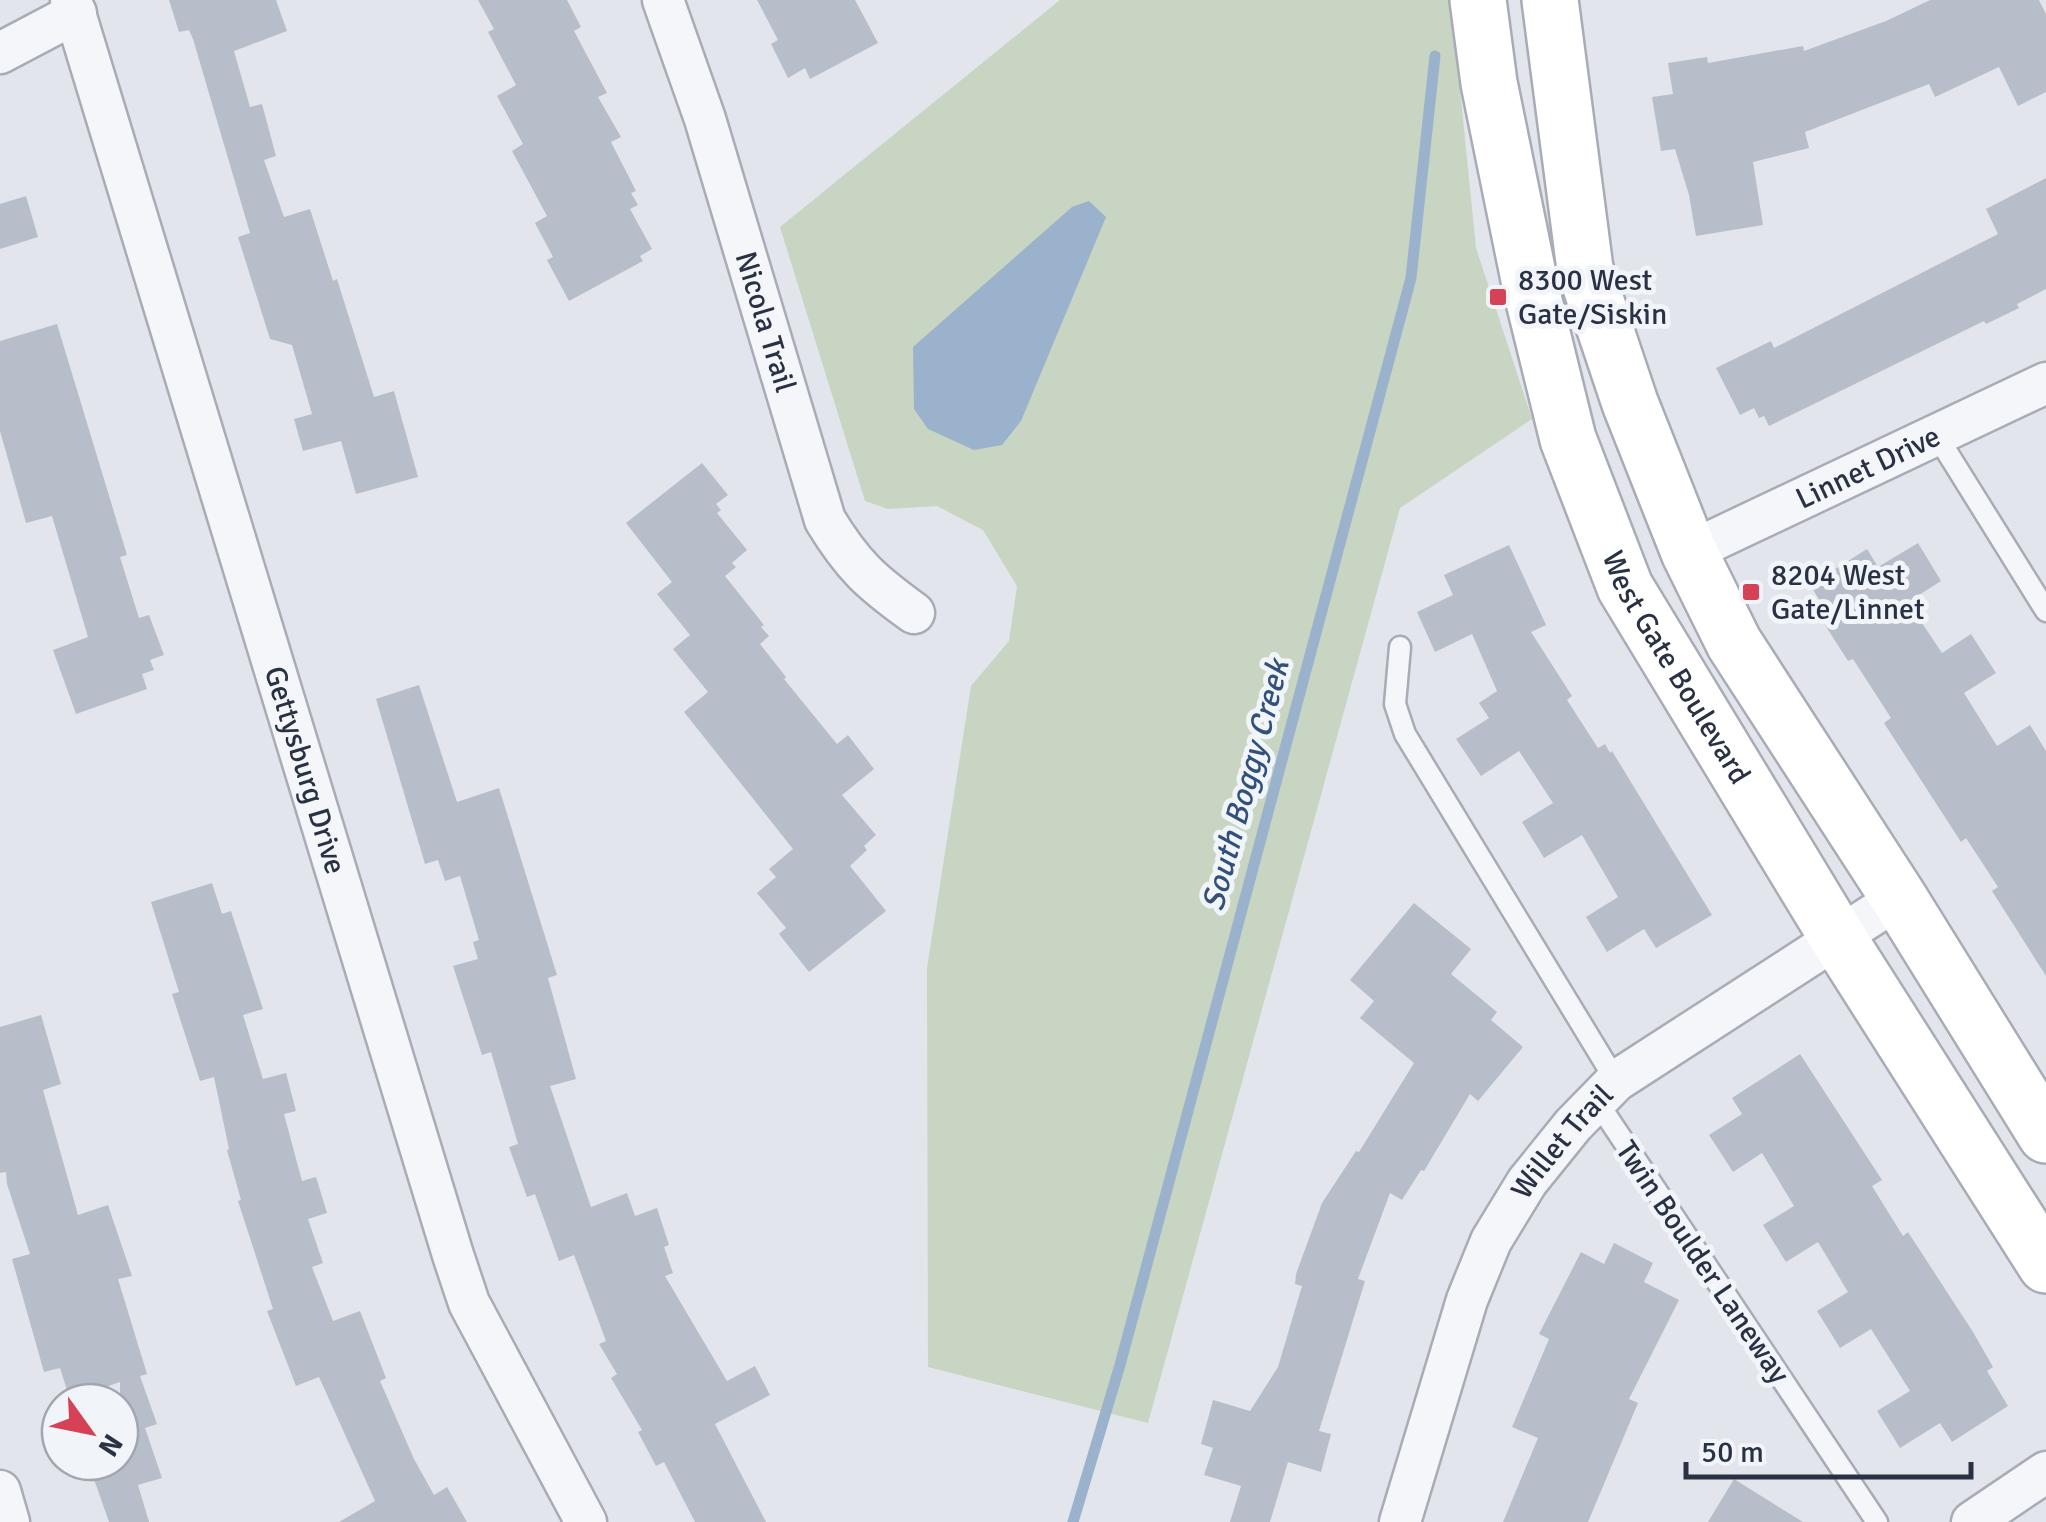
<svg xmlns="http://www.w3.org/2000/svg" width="2046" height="1522" font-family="Signika,sans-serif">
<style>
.green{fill:#c7d5c2}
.water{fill:#9bb2cc}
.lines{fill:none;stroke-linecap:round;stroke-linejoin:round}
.stream{stroke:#9bb2cc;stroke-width:11}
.building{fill:#b8bec9}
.service-casing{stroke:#a7acb6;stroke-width:25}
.minor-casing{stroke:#a7acb6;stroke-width:45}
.secondary-casing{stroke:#a7acb6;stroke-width:60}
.service{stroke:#f5f6f9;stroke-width:20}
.minor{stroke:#f5f6f9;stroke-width:40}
.secondary{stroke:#fff;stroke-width:55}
.poi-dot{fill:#d54155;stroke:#f1f4f8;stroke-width:4}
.labels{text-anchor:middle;stroke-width:10;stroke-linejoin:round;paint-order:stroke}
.poi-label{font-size:30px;fill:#293244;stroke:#f1f4f8;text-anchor:start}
.street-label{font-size:30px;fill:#293244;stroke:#f1f4f8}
.water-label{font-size:32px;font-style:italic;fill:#31507a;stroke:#f1f4f8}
</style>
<rect width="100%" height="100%" fill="#e2e5eb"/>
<path class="green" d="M 1060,0 L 1451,0 L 1476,248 L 1532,419 L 1400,508 L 1148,1423 L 928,1367 L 927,968 L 971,686 L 1009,641 L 1017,586 L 983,530 L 937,506 L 888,509 L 865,501 L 780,227 Z"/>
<path class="water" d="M 1089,201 L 1106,217 L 1021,421 L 1002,445 L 974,450 L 928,429 L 914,409 L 913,347 L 1072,207 Z"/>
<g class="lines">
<path class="stream" d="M 1073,1522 L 1120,1365 L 1411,278 L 1435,56"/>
</g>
<g class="building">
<path d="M 169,0 L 276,0 L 287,31 L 234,51 L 250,107 L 262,104 L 276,156 L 264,160 L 284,217 L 310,209 L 333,281 L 337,279 L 374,397 L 394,391 L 418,477 L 356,494 L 341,441 L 303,451 L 294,419 L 312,414 L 292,345 L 270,339 L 238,237 L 250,233 L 193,39 L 189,30 L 179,32 Z"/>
<path d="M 478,0 L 567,0 L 581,27 L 574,31 L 607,93 L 598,97 L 621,137 L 611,142 L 636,191 L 631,193 L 638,205 L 630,209 L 652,249 L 640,256 L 643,261 L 569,301 L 547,260 L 553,257 L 535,223 L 547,216 L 512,151 L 523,144 L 497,96 L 516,85 L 488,32 L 494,29 Z"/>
<path d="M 757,0 L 855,0 L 878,43 L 810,79 L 805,68 L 788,78 L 771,44 L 778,40 Z"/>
<path d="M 1930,0 L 2039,0 L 2046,14 L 2046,92 L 2018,106 L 1999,67 L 1935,97 L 1929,84 L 1805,132 L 1809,148 L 1753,162 L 1763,225 L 1696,236 L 1689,195 L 1675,149 L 1661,151 L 1652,97 L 1673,94 L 1668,63 L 1707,57 L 1708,63 L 1803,46 L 1804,51 L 1886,21 Z"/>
<path d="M 2046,178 L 2046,289 L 2017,304 L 2019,308 L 1986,324 L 1984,321 L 1769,426 L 1764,416 L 1759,418 L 1754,408 L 1740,415 L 1716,368 L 1771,341 L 1774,348 L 1998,234 L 1986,209 Z"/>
<path d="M 26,196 L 38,237 L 0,249 L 0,204 Z"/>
<path d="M 57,324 L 127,555 L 120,557 L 139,618 L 149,615 L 164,655 L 150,660 L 154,670 L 142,674 L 147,689 L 76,714 L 53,650 L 88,637 L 52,516 L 26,523 L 0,431 L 0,341 Z"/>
<path d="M 702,463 L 728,495 L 716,504 L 721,510 L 717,513 L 747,550 L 732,563 L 736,567 L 725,576 L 764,625 L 761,627 L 769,636 L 760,644 L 786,677 L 784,679 L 837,744 L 848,735 L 874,769 L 842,795 L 876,835 L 864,846 L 867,850 L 850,866 L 886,911 L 809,972 L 779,934 L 786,928 L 757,893 L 776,877 L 769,869 L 793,849 L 684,712 L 708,692 L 673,649 L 690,635 L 657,594 L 672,582 L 626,523 Z"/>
<path d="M 1918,543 L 1941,581 L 1908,602 L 1942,653 L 1971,634 L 1996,673 L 1964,693 L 1997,746 L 2030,725 L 2046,751 L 2046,976 L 1992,891 L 1998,887 L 1966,838 L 1961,842 L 1884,723 L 1891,718 L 1853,659 L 1848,661 L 1825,625 L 1832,620 L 1810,585 L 1867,549 L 1878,567 Z"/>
<path d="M 1509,545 L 1546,625 L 1531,632 L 1572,696 L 1567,700 L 1598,748 L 1605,744 L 1610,753 L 1612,751 L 1712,915 L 1656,948 L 1644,929 L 1607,952 L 1586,917 L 1618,897 L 1582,835 L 1544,858 L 1522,822 L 1553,803 L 1519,751 L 1481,776 L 1456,739 L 1489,718 L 1479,703 L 1497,691 L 1472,634 L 1435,652 L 1417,612 L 1453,595 L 1444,575 Z"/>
<path d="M 419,685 L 457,802 L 499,788 L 557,975 L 548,978 L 576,1079 L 550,1086 L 591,1207 L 627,1193 L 635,1216 L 657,1208 L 669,1245 L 664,1247 L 673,1273 L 665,1276 L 727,1381 L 755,1366 L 770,1395 L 715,1424 L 766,1522 L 695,1522 L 664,1462 L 656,1466 L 638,1432 L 642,1430 L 611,1378 L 617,1374 L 599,1344 L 606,1341 L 574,1255 L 559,1261 L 535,1194 L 527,1197 L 509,1147 L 518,1144 L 491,1052 L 482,1055 L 453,966 L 478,959 L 473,942 L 479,940 L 460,876 L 445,881 L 438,860 L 425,864 L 376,699 Z"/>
<path d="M 212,883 L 222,914 L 231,911 L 263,1009 L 243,1015 L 263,1079 L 286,1073 L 296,1111 L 284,1114 L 302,1181 L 316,1177 L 327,1213 L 308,1219 L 323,1263 L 312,1267 L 333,1321 L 360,1311 L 386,1378 L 380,1381 L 414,1459 L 434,1495 L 447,1487 L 467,1522 L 339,1522 L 375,1501 L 319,1377 L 296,1386 L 267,1311 L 273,1309 L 238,1201 L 241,1200 L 227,1150 L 229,1149 L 214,1077 L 200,1081 L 172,994 L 179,992 L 151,902 Z"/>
<path d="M 1414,903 L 1471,949 L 1451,974 L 1497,1012 L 1491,1020 L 1523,1047 L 1478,1101 L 1470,1094 L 1424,1171 L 1421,1170 L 1402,1200 L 1390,1193 L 1358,1279 L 1365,1281 L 1319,1431 L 1331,1434 L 1321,1472 L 1288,1462 L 1270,1522 L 1230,1522 L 1241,1486 L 1204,1475 L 1213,1448 L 1201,1444 L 1213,1400 L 1250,1411 L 1278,1367 L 1302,1286 L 1295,1284 L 1296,1274 L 1322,1203 L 1356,1151 L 1359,1152 L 1414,1063 L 1360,1018 L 1374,1001 L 1350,980 Z"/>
<path d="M 41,1015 L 61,1084 L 43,1090 L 78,1215 L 108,1205 L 132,1276 L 118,1279 L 147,1374 L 140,1376 L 157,1424 L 145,1428 L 162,1478 L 138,1485 L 149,1522 L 109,1522 L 88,1462 L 120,1462 L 120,1382 L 70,1399 L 60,1368 L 44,1372 L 12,1259 L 30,1254 L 7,1184 L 6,1172 L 0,1173 L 0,1027 Z"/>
<path d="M 1800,1054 L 1882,1180 L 1872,1186 L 1903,1236 L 1908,1232 L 1973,1332 L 1993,1367 L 1987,1371 L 2008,1406 L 1952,1442 L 1940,1423 L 1900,1448 L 1877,1411 L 1910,1391 L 1871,1329 L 1840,1348 L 1817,1311 L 1848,1292 L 1818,1242 L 1786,1262 L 1763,1225 L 1794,1206 L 1762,1153 L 1733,1172 L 1709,1135 L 1742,1114 L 1732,1098 Z"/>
<path d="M 1614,1243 L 1653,1263 L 1644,1282 L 1679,1300 L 1629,1399 L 1638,1403 L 1588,1522 L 1503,1522 L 1538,1438 L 1512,1427 L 1549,1339 L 1539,1334 L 1581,1252 L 1604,1264 Z"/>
<path d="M 1734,1479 L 1803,1522 L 1708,1522 Z"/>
</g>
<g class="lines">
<g class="service-casing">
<g id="service">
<path d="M 1937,436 L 2046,611"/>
<path d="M 1400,647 L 1395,704 L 1405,734 L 1616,1081"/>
<path d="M 1596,1100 L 1877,1522"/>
</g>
</g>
<g class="minor-casing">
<g id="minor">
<path id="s1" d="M 71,0 L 453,1255 L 469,1303 L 586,1522"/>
<path id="s2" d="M 663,0 L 705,119 L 825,520 C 853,566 871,582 914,613"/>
<path d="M 0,53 L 76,13"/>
<path id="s3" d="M 1689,552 L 2046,383"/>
<path d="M 0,1491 L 9,1522"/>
<path id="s4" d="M 1400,1522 L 1467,1300 L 1491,1241 L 1527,1182 L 1573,1125 L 1616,1081 L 1899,898"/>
<path d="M 1972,1522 L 2046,1472"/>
</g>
</g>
<g class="secondary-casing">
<g id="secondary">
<path id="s5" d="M 1478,0 L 1489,83 L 1531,289 L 1568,439 L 1625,587 L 1838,938 L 2046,1265"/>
<path d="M 1550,0 L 1585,269 L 1630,403 L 1689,552 L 1734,643 L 1899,898 L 2046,1135"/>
</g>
</g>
<use href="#service" class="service"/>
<use href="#minor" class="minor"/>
<use href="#secondary" class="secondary"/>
</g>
<g class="poi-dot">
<rect x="1488" y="287" width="20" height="20" rx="5"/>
<rect x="1741" y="582" width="20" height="20" rx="5"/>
</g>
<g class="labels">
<g class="poi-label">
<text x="1518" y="290">8300 West<tspan x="1518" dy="34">Gate/Siskin</tspan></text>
<text x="1771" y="585">8204 West<tspan x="1771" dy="34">Gate/Linnet</tspan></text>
</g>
<g class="street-label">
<text dy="10" stroke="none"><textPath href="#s2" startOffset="338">Nicola Trail</textPath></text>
<text dy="10" stroke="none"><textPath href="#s3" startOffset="198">Linnet Drive</textPath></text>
<text dy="10" stroke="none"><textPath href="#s5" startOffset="702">West Gate Boulevard</textPath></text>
<text dy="10" stroke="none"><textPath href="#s1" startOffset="805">Gettysburg Drive</textPath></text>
<text dy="10" stroke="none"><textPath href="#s4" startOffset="418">Willet Trail</textPath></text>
<text transform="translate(1703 1262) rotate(56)" y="10">Twin Boulder Laneway</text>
</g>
<g class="water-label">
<text transform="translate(1245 785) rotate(-75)" y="11">South Boggy Creek</text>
</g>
</g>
<g transform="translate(90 1432) rotate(123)"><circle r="48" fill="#f1f4f8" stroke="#a1a6b0" stroke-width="2.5"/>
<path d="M0-8L18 38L0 25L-18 38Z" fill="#d54155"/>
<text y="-15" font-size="28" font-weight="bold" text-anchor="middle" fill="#293244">N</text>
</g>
<path d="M1686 1462v15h285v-15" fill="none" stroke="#293244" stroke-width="5"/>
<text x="1701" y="1462" font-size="30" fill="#293244" stroke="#f1f4f8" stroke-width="8" paint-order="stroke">50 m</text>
</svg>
